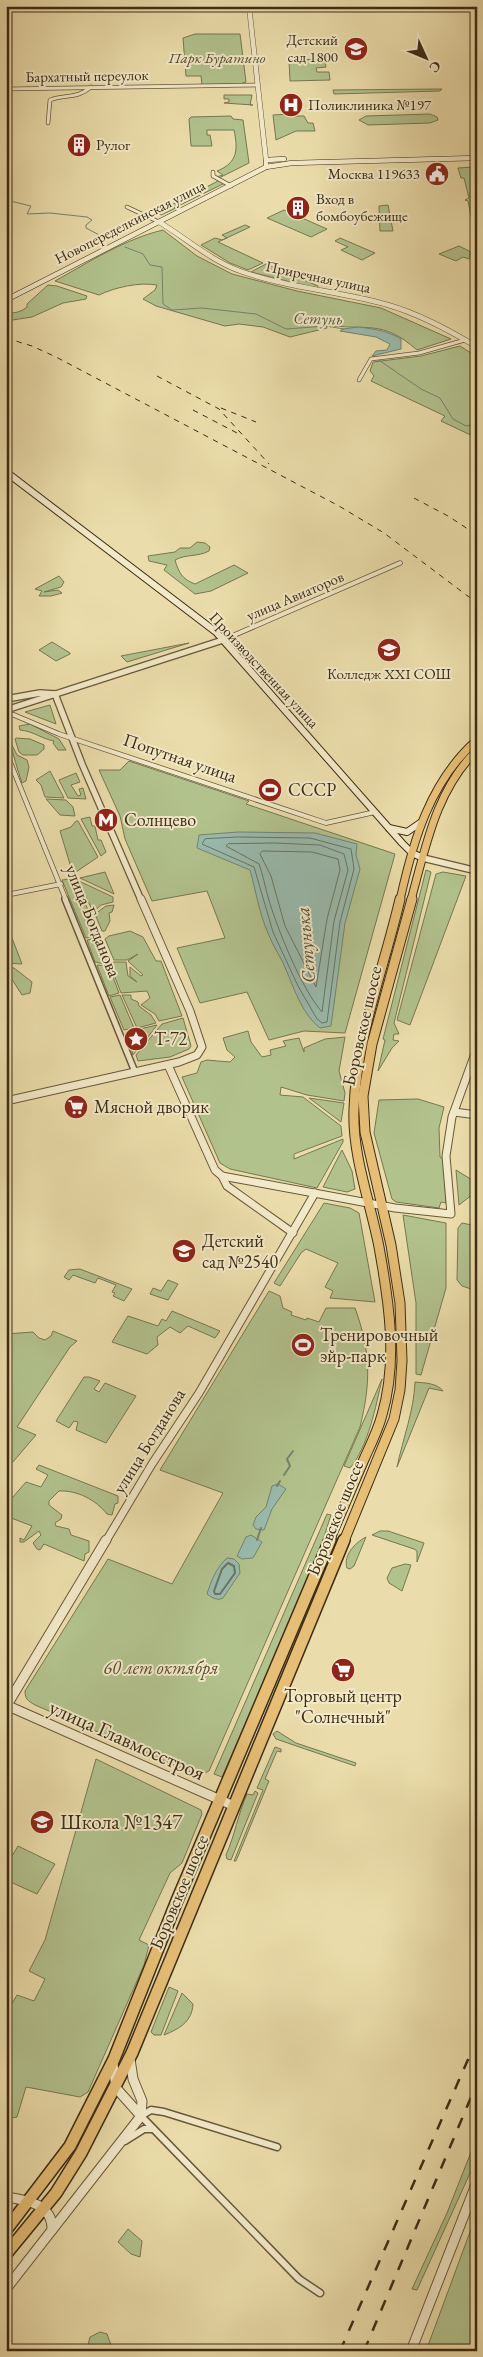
<svg xmlns="http://www.w3.org/2000/svg" width="483" height="2357" font-family="'EB Garamond',serif">
<style>
.green{fill:#b2c28d;stroke:#777750}
.water{fill:#99bbae;stroke:#748270}
.lines{fill:none;stroke-linecap:round;stroke-linejoin:round}
.shore-far1{stroke:#6a7461;stroke-width:1}
.shore{stroke:#6a7461;stroke-width:2}
.stream-far1{stroke:#748270;stroke-width:1}
.stream{stroke:#748270;stroke-width:2}
.minor-far3-casing{stroke:#68583a;stroke-width:4.5}
.minor-far2-casing{stroke:#68583a;stroke-width:5.5}
.minor-far1-casing{stroke:#68583a;stroke-width:8}
.minor-casing{stroke:#68583a;stroke-width:9}
.tertiary-far3-casing{stroke:#68583a;stroke-width:5.5}
.tertiary-far2-casing{stroke:#68583a;stroke-width:8}
.tertiary-far1-casing{stroke:#68583a;stroke-width:9}
.tertiary-casing{stroke:#68583a;stroke-width:11}
.secondary-far1-casing{stroke:#3c2c14;stroke-width:5.5}
.secondary-casing{stroke:#3c2c14;stroke-width:8}
.primary-far2-casing{stroke:#3c2c14;stroke-width:9}
.primary-far1-casing{stroke:#3c2c14;stroke-width:11}
.primary-casing{stroke:#3c2c14;stroke-width:14}
.minor-far3{stroke:#f2e9c8;stroke-width:3}
.minor-far2{stroke:#f2e9c8;stroke-width:4}
.minor-far1{stroke:#f2e9c8;stroke-width:5}
.minor{stroke:#f2e9c8;stroke-width:6}
.tertiary-far3{stroke:#f2e9c8;stroke-width:4.5}
.tertiary-far2{stroke:#f2e9c8;stroke-width:5.5}
.tertiary-far1{stroke:#f2e9c8;stroke-width:7}
.tertiary{stroke:#f2e9c8;stroke-width:9}
.secondary-far1{stroke:#f2e9c8;stroke-width:4.5}
.secondary{stroke:#f2e9c8;stroke-width:6}
.primary-far2{stroke:#e6be76;stroke-width:7}
.primary-far1{stroke:#e6be76;stroke-width:9}
.primary{stroke:#e6be76;stroke-width:11}
.rail-far1{stroke:#3c2c14;stroke-width:1;stroke-dasharray:5.5 5.5;stroke-linecap:butt}
.rail{stroke:#3c2c14;stroke-width:2.5;stroke-dasharray:11 11;stroke-linecap:butt}
.labels{text-anchor:middle;stroke-width:4;stroke-linejoin:round;paint-order:stroke}
.far-poi-label{font-size:15px;fill:#3c2c14;stroke:#f2e9c8;text-anchor:start}
.far-park-label{font-size:15px;font-style:italic;fill:#544a2c;stroke:#f2e9c8}
.far-street-label{font-size:15px;fill:#3c2c14;stroke:#f2e9c8}
.far-water-label{font-size:16px;font-style:italic;fill:#53503a;stroke:#f2e9c8}
.street-label{font-size:18px;fill:#3c2c14;stroke:#f2e9c8}
.poi-label{font-size:18px;fill:#3c2c14;stroke:#f2e9c8;text-anchor:start}
.park-label{font-size:18px;font-style:italic;fill:#544a2c;stroke:#f2e9c8}
.water-label{font-size:19px;font-style:italic;fill:#53503a;stroke:#f2e9c8}
.near-street-label{font-size:21px;fill:#3c2c14;stroke:#f2e9c8}
.near-poi-label{font-size:21px;fill:#3c2c14;stroke:#f2e9c8;text-anchor:start}
</style>
<rect width="100%" height="100%" fill="#ebddab"/>
<filter id="stains"><feTurbulence type="fractalNoise" baseFrequency=".004" numOctaves="4"/><feColorMatrix values="0 0 0 0 .2 0 0 0 0 .09 0 0 0 0 .02 0 0 0 .5 -.17"/></filter>
<radialGradient id="worn" r=".72"><stop offset=".6" stop-color="#630" stop-opacity="0"/><stop offset="1" stop-color="#630" stop-opacity=".3"/></radialGradient>
<g class="green">
<path d="M 195,34 L 240,34 L 246,82 L 240,84 L 202,85 L 201,76 L 186,76 L 183,38 Z"/>
<path d="M 324,59 L 326,67 L 316,68 L 317,72 L 329,72 L 330,80 L 290,81 L 289,60 Z"/>
<path d="M 442,89 L 440,91 L 334,94 L 333,90 Z"/>
<path d="M 224,95 L 252,95 L 250,105 L 253,105 L 224,103 L 229,102 L 229,99 L 224,99 Z"/>
<path d="M 289,114 L 289,116 L 304,116 L 308,123 L 313,123 L 315,131 L 296,131 L 276,140 L 273,115 Z"/>
<path d="M 430,114 L 437,117 L 438,120 L 430,123 L 368,125 L 359,120 L 366,116 Z"/>
<path d="M 231,116 L 233,119 L 243,120 L 249,163 L 219,178 L 216,177 L 223,175 L 217,171 C 238,163 238,149 234,130 L 207,130 L 207,135 L 210,135 L 212,146 L 191,146 L 189,119 L 191,117 Z"/>
<path d="M 473,167 L 477,182 L 477,231 L 474,230 L 468,201 L 465,200 L 469,198 L 464,178 L 461,178 L 458,168 Z"/>
<path d="M 220,180 L 225,183 L 174,208 L 176,208 L 161,215 L 159,214 L 158,212 Z"/>
<path d="M 388,205 L 393,231 L 380,231 L 379,206 Z"/>
<path d="M 284,210 L 327,229 L 311,237 L 267,218 Z"/>
<path d="M 245,225 L 250,227 L 218,242 L 263,263 L 248,270 L 230,263 L 201,245 L 215,238 L 222,240 L 227,238 L 222,235 Z"/>
<path d="M 163,230 L 197,256 L 232,274 L 297,291 L 381,308 L 451,339 L 417,350 C 382,319 367,331 326,325 L 327,328 L 290,337 L 263,327 L 239,324 L 225,326 L 156,306 L 143,299 L 155,290 L 157,285 C 139,282 116,287 99,295 L 55,281 C 89,262 125,239 163,230 Z"/>
<path d="M 340,238 L 375,253 L 362,260 L 341,250 L 348,247 L 335,241 Z"/>
<path d="M 459,246 L 471,252 L 469,259 L 463,257 L 456,261 L 439,254 Z"/>
<path d="M 266,264 L 318,286 L 317,288 L 311,287 L 251,272 Z"/>
<path d="M 48,285 L 57,286 L 87,296 L 86,299 L 63,303 L 32,317 L 6,321 L 6,312 C 14,314 21,312 27,307 L 27,304 Z"/>
<path d="M 460,346 L 477,357 L 477,438 L 441,421 L 445,416 L 371,381 L 374,376 L 370,371 L 373,362 L 421,356 Z"/>
<path d="M 197,542 L 205,543 L 210,547 L 209,551 C 198,557 186,554 175,560 C 179,573 182,579 195,584 L 234,565 L 248,573 L 211,591 L 195,594 L 164,570 L 167,565 L 149,561 L 148,556 L 175,552 L 180,548 L 190,548 Z"/>
<path d="M 59,576 L 64,582 L 61,587 L 44,592 L 58,590 L 62,593 L 51,596 L 39,596 L 42,591 L 35,589 Z"/>
<path d="M 52,642 L 70,653 L 70,654 L 56,661 L 39,650 Z"/>
<path d="M 189,643 L 127,662 L 121,656 Z"/>
<path d="M 50,705 L 56,724 L 25,712 Z"/>
<path d="M 30,724 L 59,739 L 66,750 L 58,750 L 53,743 L 54,741 C 42,739 33,731 20,730 L 19,726 Z"/>
<path d="M 16,738 L 30,739 L 44,745 L 44,749 L 37,755 L 23,755 L 19,752 L 15,739 Z"/>
<path d="M 10,743 L 11,743 L 17,755 L 27,760 L 29,767 L 26,781 L 22,783 C 17,769 14,756 10,743 Z"/>
<path d="M 129,761 L 249,801 L 246,804 L 395,854 L 345,1033 L 304,1031 L 269,1040 L 247,992 L 200,1003 L 177,948 L 225,938 L 207,891 L 152,901 L 125,839 L 120,816 L 99,770 L 120,770 Z"/>
<path d="M 50,771 L 64,798 L 45,797 L 41,785 L 36,780 Z"/>
<path d="M 76,773 L 80,782 L 71,785 L 78,796 L 81,795 L 79,789 L 83,788 L 86,799 L 68,798 L 59,780 Z"/>
<path d="M 46,799 L 66,800 L 73,807 L 75,816 L 60,815 Z"/>
<path d="M 90,817 L 92,826 L 95,826 L 98,840 L 101,840 L 106,852 L 101,856 L 81,819 Z"/>
<path d="M 76,821 L 78,821 L 98,857 L 73,874 L 60,831 L 71,827 Z"/>
<path d="M 426,870 L 431,872 L 394,1023 L 399,1034 L 394,1034 L 393,1040 L 399,1041 L 392,1048 L 378,1071 L 385,1040 L 383,1039 Z"/>
<path d="M 105,872 L 114,894 L 80,878 Z"/>
<path d="M 443,872 L 466,876 L 410,1025 L 397,1020 L 436,874 Z"/>
<path d="M 70,879 L 74,881 L 96,926 L 98,932 L 95,936 L 86,938 L 62,880 Z"/>
<path d="M 79,881 L 113,897 L 113,902 L 101,905 L 93,912 Z"/>
<path d="M 114,905 L 112,912 L 109,913 L 110,921 L 105,931 L 102,931 L 95,914 L 106,906 Z"/>
<path d="M 7,925 L 22,964 L 6,963 Z"/>
<path d="M 130,931 L 143,937 L 156,961 L 161,961 L 182,1016 L 159,1021 L 155,1014 L 141,1005 L 150,998 L 147,991 L 121,993 L 111,967 L 113,962 L 126,962 L 128,976 L 137,982 L 130,976 L 130,967 L 141,976 L 143,975 L 128,961 L 138,954 L 127,960 L 114,960 L 105,939 L 109,936 Z"/>
<path d="M 96,938 L 102,940 L 111,961 L 109,965 L 95,962 L 87,940 Z"/>
<path d="M 97,965 L 109,966 L 119,993 L 109,996 Z"/>
<path d="M 6,967 L 14,968 L 32,982 L 30,993 L 22,995 L 6,970 Z"/>
<path d="M 120,995 L 134,1028 L 124,1030 L 110,997 Z"/>
<path d="M 122,995 L 131,995 L 131,999 L 138,1002 L 139,1006 L 151,1015 L 156,1023 L 137,1028 Z"/>
<path d="M 183,1018 L 191,1046 L 189,1049 L 170,1057 L 138,1061 L 136,1055 L 162,1024 Z"/>
<path d="M 157,1025 L 145,1041 L 134,1035 L 130,1038 L 141,1045 L 133,1055 L 126,1032 Z"/>
<path d="M 248,1031 L 251,1042 L 262,1057 L 271,1055 L 270,1050 L 286,1046 L 283,1041 L 299,1038 L 304,1052 L 304,1048 L 325,1039 L 345,1037 L 339,1071 L 345,1093 L 344,1101 L 307,1095 L 281,1087 L 280,1095 L 303,1097 L 341,1126 L 342,1136 L 294,1154 L 294,1159 L 343,1139 L 343,1142 L 317,1188 L 230,1169 L 220,1163 L 182,1077 L 197,1073 L 201,1062 L 207,1060 L 230,1062 L 235,1057 L 227,1050 L 223,1038 Z"/>
<path d="M 309,1098 L 344,1103 L 341,1122 Z"/>
<path d="M 418,1099 L 444,1107 L 439,1128 L 440,1157 L 444,1160 L 446,1203 L 441,1202 L 439,1208 L 396,1202 L 392,1199 L 374,1133 L 379,1100 Z"/>
<path d="M 342,1150 L 352,1171 L 355,1189 L 347,1192 L 323,1187 Z"/>
<path d="M 456,1170 L 477,1183 L 477,1191 L 459,1205 Z"/>
<path d="M 324,1203 L 350,1208 L 359,1213 L 375,1302 L 330,1298 L 333,1291 L 325,1287 L 338,1263 L 306,1249 L 301,1253 L 280,1286 L 274,1283 Z"/>
<path d="M 403,1215 L 446,1223 L 446,1288 L 421,1375 L 416,1374 L 416,1303 Z"/>
<path d="M 462,1223 L 477,1226 L 477,1291 L 462,1286 L 457,1280 L 458,1228 Z"/>
<path d="M 80,1269 L 132,1289 L 124,1301 L 113,1296 L 115,1293 L 112,1292 L 116,1285 L 98,1278 L 95,1283 L 73,1275 L 69,1280 L 64,1277 L 69,1270 Z"/>
<path d="M 168,1280 L 178,1284 L 168,1300 L 150,1294 L 153,1288 L 161,1291 Z"/>
<path d="M 269,1291 L 280,1296 L 283,1308 L 292,1312 L 291,1315 L 306,1320 L 307,1318 L 319,1322 L 326,1308 L 355,1308 C 371,1352 371,1382 360,1427 L 209,1771 L 203,1774 L 193,1773 L 35,1705 C 28,1701 25,1699 25,1691 L 108,1559 L 172,1584 L 223,1493 L 160,1470 Z"/>
<path d="M 172,1311 L 220,1331 L 215,1338 L 188,1326 L 180,1333 L 170,1327 L 157,1337 L 158,1345 L 147,1354 L 112,1342 L 128,1316 L 158,1326 L 162,1319 L 166,1321 Z"/>
<path d="M 53,1331 L 77,1341 L 70,1347 L 17,1427 L 36,1435 L 6,1470 L 6,1334 L 33,1332 L 39,1338 L 45,1340 L 51,1336 Z"/>
<path d="M 84,1377 L 89,1377 L 100,1381 L 94,1389 L 99,1392 L 105,1383 L 136,1396 L 106,1443 L 76,1430 L 78,1422 L 74,1421 L 69,1428 L 56,1421 Z"/>
<path d="M 382,1379 C 376,1406 368,1447 350,1468 L 344,1466 Z"/>
<path d="M 415,1382 C 425,1383 437,1383 443,1391 L 429,1388 L 397,1467 C 403,1438 414,1411 415,1382 Z"/>
<path d="M 39,1465 L 118,1496 L 118,1503 L 115,1504 L 112,1515 L 107,1514 C 96,1500 77,1490 59,1491 L 49,1501 L 49,1505 L 62,1515 L 61,1519 L 55,1523 L 56,1526 L 69,1529 L 71,1535 L 89,1541 L 89,1552 L 85,1554 L 84,1561 L 44,1544 L 40,1550 L 37,1549 L 33,1543 L 41,1535 L 39,1531 L 24,1542 L 20,1542 L 20,1538 L 24,1540 L 32,1526 L 6,1516 L 6,1505 L 26,1482 L 41,1487 L 48,1475 L 36,1469 Z"/>
<path d="M 327,1514 L 331,1515 L 314,1568 L 222,1777 L 214,1774 Z"/>
<path d="M 380,1531 L 388,1531 L 424,1543 L 417,1562 L 417,1551 L 414,1549 L 372,1535 Z"/>
<path d="M 366,1537 L 354,1566 L 350,1569 L 347,1568 C 343,1555 355,1543 366,1537 Z"/>
<path d="M 405,1564 L 411,1565 L 402,1591 L 389,1583 L 387,1578 L 392,1568 Z"/>
<path d="M 277,1731 L 296,1743 L 356,1763 L 355,1766 L 276,1739 L 273,1734 Z"/>
<path d="M 275,1747 L 281,1749 L 281,1752 L 277,1751 L 265,1779 L 269,1781 L 236,1861 L 234,1861 L 263,1790 L 257,1788 Z"/>
<path d="M 96,1759 L 201,1810 L 202,1814 L 182,1863 L 170,1873 L 139,1940 L 149,1945 L 144,1965 L 88,2092 L 80,2097 L 26,2087 L 17,2117 L 6,2119 L 6,2014 L 17,1995 L 34,2001 L 45,1979 L 29,1971 L 45,1940 Z"/>
<path d="M 255,1791 L 258,1793 L 231,1860 L 227,1859 L 226,1855 C 235,1835 238,1814 247,1794 L 253,1795 Z"/>
<path d="M 18,1846 L 55,1864 L 37,1894 L 6,1880 L 6,1866 Z"/>
<path d="M 169,1987 L 178,1991 L 161,2035 L 154,2035 L 151,2032 Z"/>
<path d="M 182,1993 L 193,2004 C 192,2022 179,2029 164,2035 Z"/>
<path d="M 477,2137 L 476,2160 L 417,2290 L 412,2289 L 447,2213 Z"/>
<path d="M 477,2213 L 477,2351 L 426,2351 Z"/>
<path d="M 128,2229 L 142,2241 L 140,2257 L 131,2254 L 118,2242 Z"/>
<path d="M 100,2332 L 107,2334 L 111,2345 L 117,2346 L 119,2351 L 89,2351 L 88,2345 L 90,2337 Z"/>
</g>
<g class="water">
<path d="M 358,327 C 375,329 388,331 401,339 L 401,349 L 372,356 L 376,351 L 387,350 L 390,344 L 376,337 L 340,331 L 343,329 Z"/>
<path d="M 238,832 L 315,833 L 357,844 L 356,855 L 360,869 L 345,923 L 331,1026 L 320,1028 C 303,1015 295,991 287,972 C 282,958 273,947 268,933 C 259,913 256,891 250,870 L 197,848 L 199,835 Z"/>
<path d="M 278,1484 L 286,1489 L 272,1509 L 264,1530 L 256,1529 L 253,1525 L 256,1517 L 266,1507 L 272,1486 Z"/>
<path d="M 251,1535 L 262,1542 L 253,1558 L 242,1559 L 237,1556 L 246,1537 Z"/>
<path d="M 227,1558 L 234,1559 L 239,1564 L 240,1573 L 223,1598 C 217,1601 213,1598 207,1594 C 211,1581 216,1568 227,1558 Z"/>
</g>
<g class="lines">
<g class="shore-far1">
<path d="M 238,837 L 310,838 L 351,849 L 354,869 L 340,922 L 327,1022 L 322,1023 L 317,1019 L 298,986 L 273,932 L 254,867 L 202,844 L 205,839 Z"/>
<path d="M 274,843 L 320,845 L 344,854 L 348,870 L 334,921 L 322,1012 C 301,988 277,928 268,897 C 265,886 263,875 259,864 L 226,846 L 228,844 Z"/>
<path d="M 263,851 L 312,852 L 338,859 L 340,870 L 327,919 L 316,987 L 285,926 L 271,876 L 260,854 Z"/>
</g>
<path class="shore" d="M 228,1563 L 234,1566 L 235,1573 L 220,1594 L 215,1594 L 214,1591 L 222,1569 Z"/>
<g class="stream-far1">
<path d="M 6,200 L 31,206 L 27,214 L 50,213 L 87,217 L 92,220 L 86,225 L 86,228 L 105,238"/>
<path d="M 125,247 L 143,254 L 150,265 L 162,267 L 163,304 L 172,310 L 202,308 L 256,314 L 286,329 L 326,326 L 344,329"/>
<path d="M 373,356 L 421,389 L 440,398 L 453,419 L 466,426 L 477,424"/>
</g>
<g class="stream">
<path d="M 284,1475 L 290,1466 L 287,1459 L 293,1451"/>
<path d="M 277,1486 L 280,1481"/>
<path d="M 257,1540 L 261,1528"/>
</g>
<g class="minor-far3-casing">
<g id="minor-far3">
<path d="M 6,89 L 258,85"/>
<path d="M 48,123 L 50,100 C 66,94 77,99 91,87"/>
<path d="M 213,172 L 213,176 L 231,186"/>
<path d="M 127,207 L 159,222"/>
<path d="M 359,380 L 371,359 L 419,353 L 465,340"/>
</g>
</g>
<g class="minor-far2-casing">
<g id="minor-far2">
<path d="M 6,444 L 8,452 L 6,455"/>
<path d="M 223,640 L 400,563"/>
<path d="M 6,714 L 14,715 L 59,734 L 326,823 L 375,812"/>
<path d="M 6,752 L 66,900"/>
<path d="M 6,895 L 61,884"/>
</g>
</g>
<g class="minor-far1-casing">
<path id="minor-far1" d="M 65,899 L 135,1072"/>
</g>
<g class="minor-casing">
<g id="minor">
<path d="M 125,2141 L 144,2129 L 153,2129"/>
<path d="M 277,2147 L 164,2112 L 151,2110 L 141,2116 L 299,2279 L 320,2293"/>
</g>
</g>
<g class="tertiary-far3-casing">
<g id="tertiary-far3">
<path d="M 249,6 L 266,160"/>
<path d="M 159,222 C 186,238 210,260 240,271 C 288,288 339,291 388,305 C 420,314 449,330 477,347"/>
</g>
</g>
<g class="tertiary-far2-casing">
<g id="tertiary-far2">
<path d="M 55,694 L 82,764 L 141,900"/>
<path d="M 6,699 L 40,693 L 55,694"/>
<path d="M 6,710 L 223,640"/>
<path d="M 423,858 L 477,871"/>
</g>
</g>
<g class="tertiary-far1-casing">
<g id="tertiary-far1">
<path d="M 168,1065 L 215,1170 L 222,1176 L 395,1208 L 451,1214 L 446,1156 L 452,1117 L 477,1048"/>
<path d="M 6,1101 L 179,1062 L 197,1055 L 202,1047 L 190,1011 L 141,899"/>
<path d="M 454,1112 L 477,1115"/>
<path d="M 222,1176 L 227,1186 L 293,1233"/>
<path d="M 106,1541 L 152,1464 L 199,1393 L 315,1193"/>
</g>
</g>
<g class="tertiary-casing">
<g id="tertiary">
<path d="M 6,1705 L 234,1806"/>
<path d="M 7,1705 L 106,1540"/>
<path d="M 113,2064 L 116,2088 L 141,2116"/>
<path d="M 6,2197 C 27,2200 53,2204 52,2230"/>
<path d="M 6,2289 L 141,2116 L 142,2101 L 133,2079 L 130,2059"/>
<path d="M 411,2351 L 477,2182"/>
</g>
</g>
<g class="secondary-far1-casing">
<g id="secondary-far1">
<path d="M 266,167 L 266,160 L 284,159"/>
<path d="M 6,300 L 266,167 L 292,163 L 477,158"/>
</g>
</g>
<g class="secondary-casing">
<g id="secondary">
<path d="M 6,472 L 216,632 L 402,843 L 412,853 L 423,858"/>
<path d="M 389,828 L 407,832 L 423,821"/>
</g>
</g>
<g class="primary-far2-casing">
<g id="primary-far2">
<path d="M 400,900 C 413,841 430,781 477,740"/>
<path d="M 411,900 C 426,846 436,790 477,750"/>
</g>
</g>
<g class="primary-far1-casing">
<g id="primary-far1">
<path d="M 329,1541 C 341,1513 353,1485 365,1457 C 371,1444 378,1430 382,1415 C 398,1360 389,1302 379,1247 C 370,1201 352,1155 354,1109 C 356,1038 384,968 400,899"/>
<path d="M 344,1541 L 394,1419 L 400,1390 L 402,1361 L 400,1303 L 391,1245 L 365,1132 L 363,1096 L 372,1044 L 412,899"/>
</g>
</g>
<g class="primary-casing">
<g id="primary">
<path d="M 6,2230 L 70,2146 L 114,2059 L 176,1903 L 330,1540"/>
<path d="M 6,2254 L 56,2193 L 81,2153 L 132,2053 L 344,1540"/>
</g>
</g>
<use href="#minor-far3" class="minor-far3"/>
<use href="#minor-far2" class="minor-far2"/>
<use href="#minor-far1" class="minor-far1"/>
<use href="#minor" class="minor"/>
<use href="#tertiary-far3" class="tertiary-far3"/>
<use href="#tertiary-far2" class="tertiary-far2"/>
<use href="#tertiary-far1" class="tertiary-far1"/>
<use href="#tertiary" class="tertiary"/>
<use href="#secondary-far1" class="secondary-far1"/>
<use href="#secondary" class="secondary"/>
<use href="#primary-far2" class="primary-far2"/>
<use href="#primary-far1" class="primary-far1"/>
<use href="#primary" class="primary"/>
<g class="rail-far1">
<path d="M 6,338 L 32,346 L 56,357 L 339,506 L 384,533 L 477,603"/>
<path d="M 157,376 L 219,409 L 269,464"/>
<path d="M 221,408 L 256,422"/>
<path d="M 193,410 L 237,433"/>
<path d="M 414,498 L 448,516 L 477,535"/>
</g>
<g class="rail">
<path d="M 340,2351 L 477,2039"/>
<path d="M 364,2351 L 477,2083"/>
</g>
</g>
<defs>
<g id="school-disc" transform="scale(1.25)"><circle r="9.5" fill="#8f2418" stroke="#f2e9c8"/><path d="M0-5L7-2L0 1L-7-2ZM-4 1L0 2.5L4 1V4Q0 6-4 4Z" fill="#fff"/></g>
<g id="hospital-disc" transform="scale(1.25)"><circle r="9.5" fill="#8f2418" stroke="#f2e9c8"/><path d="M-5-5h3v3.5h4V-5h3V5h-3V1.5h-4V5h-3Z" fill="#fff"/></g>
<g id="building-disc" transform="scale(1.25)"><circle r="9.5" fill="#8f2418" stroke="#f2e9c8"/><path d="M-4-6H4V6H1V3H-1V6H-4ZM-2.5-4.3h1.7v1.8h-1.7ZM.8-4.3h1.7v1.8H.8ZM-2.5-1h1.7V.8h-1.7ZM.8-1h1.7V.8H.8Z" fill="#fff"/></g>
<g id="civic-disc" transform="scale(1.25)"><circle r="9.5" fill="#8f2418" stroke="#f2e9c8"/><path d="M-.6-6.5H3V-4.5H.6V-3L4-1V1h2V6H-6V1h2V-1L-.6-3ZM-1.2 2.5V6h2.4V2.5Z" fill="#fff"/></g>
<g id="stadium-disc" transform="scale(1.25)"><circle r="9.5" fill="#8f2418" stroke="#f2e9c8"/><path d="M0-5a6.5 5 0 1 0 0 10a6.5 5 0 1 0 0-10ZM-3.5-1.8h7v3.6h-7Z" fill="#fff"/></g>
<g id="metro-disc" transform="scale(1.25)"><circle r="9.5" fill="#8f2418" stroke="#f2e9c8"/><path d="M-5.5 5V-5H-3L0 0L3-5H5.5V5H3V-.5L0 4L-3-.5V5Z" fill="#fff"/></g>
<g id="sight-disc" transform="scale(1.25)"><circle r="9.5" fill="#8f2418" stroke="#f2e9c8"/><path d="M0-6L1.8-2.2L6-1.7L2.9 1.2L3.7 5.4L0 3.3L-3.7 5.4L-2.9 1.2L-6-1.7L-1.8-2.2Z" fill="#fff"/></g>
<g id="supermarket-disc" transform="scale(1.25)"><circle r="9.5" fill="#8f2418" stroke="#f2e9c8"/><path d="M-6-5.5h2.5l.6 2H6L4.5 2H-2.5L-4.4-4H-6ZM-1.5 3.2a1.3 1.3 0 1 0 .1 0ZM3 3.2a1.3 1.3 0 1 0 .1 0Z" fill="#fff"/></g>
</defs>
<g fill-rule="evenodd">
<use href="#school-disc" x="356" y="49"/>
<use href="#hospital-disc" x="291" y="105"/>
<use href="#building-disc" x="79" y="145"/>
<use href="#civic-disc" x="437" y="174"/>
<use href="#building-disc" x="298" y="208"/>
<use href="#school-disc" x="389" y="650"/>
<use href="#stadium-disc" x="270" y="790"/>
<use href="#metro-disc" x="106" y="820"/>
<use href="#sight-disc" x="136" y="1039"/>
<use href="#supermarket-disc" x="76" y="1107"/>
<use href="#school-disc" x="184" y="1251"/>
<use href="#stadium-disc" x="303" y="1345"/>
<use href="#supermarket-disc" x="343" y="1670"/>
<use href="#school-disc" x="42" y="1822"/>
</g>
<g class="labels">
<g class="far-poi-label">
<text x="338" y="45" text-anchor="end">Детский<tspan x="338" dy="17">сад 1800</tspan></text>
<text x="308" y="110">Поликлиника №197</text>
<text x="96" y="150">Рулог</text>
<text x="420" y="179" text-anchor="end">Москва 119633</text>
<text x="316" y="204">Вход в<tspan x="316" dy="17">бомбоубежище</tspan></text>
<text x="389" y="679" text-anchor="middle">Колледж XXI СОШ</text>
</g>
<g class="far-park-label">
<text x="217" y="63">Парк Буратино</text>
</g>
<g class="far-street-label">
<text transform="translate(87 76) rotate(-1)" y="5">Бархатный переулок</text>
<text transform="translate(130 222) rotate(-27)" y="5">Новопеределкинская улица</text>
<text transform="translate(318 277) rotate(12)" y="5">Приречная улица</text>
<text transform="translate(295 596) rotate(-23)" y="5">улица Авиаторов</text>
<text transform="translate(264 670) rotate(47)" y="5">Производственная улица</text>
</g>
<g class="far-water-label">
<text transform="translate(318 318) rotate(1)" y="6">Сетунь</text>
</g>
<g class="street-label">
<text transform="translate(180 758) rotate(19)" y="6">Попутная улица</text>
<text transform="translate(93 921) rotate(68)" y="6">улица Богданова</text>
<text transform="translate(362 1026) rotate(-77)" y="6">Боровское шоссе</text>
<text transform="translate(149 1441) rotate(-58)" y="6">улица Богданова</text>
<text transform="translate(335 1518) rotate(-68)" y="6">Боровское шоссе</text>
<text transform="translate(179 1892) rotate(-67)" y="6">Боровское шоссе</text>
</g>
<g class="poi-label">
<text x="288" y="796">СССР</text>
<text x="124" y="826">Солнцево</text>
<text x="154" y="1045">Т-72</text>
<text x="94" y="1113">Мясной дворик</text>
<text x="202" y="1247">Детский<tspan x="202" dy="21">сад №2540</tspan></text>
<text x="320" y="1341">Тренировочный<tspan x="320" dy="21">эйр-парк</tspan></text>
<text x="343" y="1702" text-anchor="middle">Торговый центр<tspan x="343" dy="21">"Солнечный"</tspan></text>
</g>
<g class="park-label">
<text x="161" y="1674">60 лет октября</text>
</g>
<g class="water-label">
<text transform="translate(305 945) rotate(-95)" y="7">Сетунька</text>
</g>
<g class="near-street-label">
<text transform="translate(127 1740) rotate(24)" y="7">улица Главмосстроя</text>
</g>
<g class="near-poi-label">
<text x="60" y="1829">Школа №1347</text>
</g>
</g>
<rect width="483" height="2357" fill="none" stroke="#ebddab" stroke-width="25"/>
<rect x="8" y="8" width="468" height="2342" fill="none" stroke="#3c2c14" stroke-width="2.5"/>
<rect x="12" y="12" width="458" height="2332" fill="none" stroke="#3c2c14"/>
<g transform="translate(426 58) rotate(134)" stroke="#f2e9c8" stroke-width="4" paint-order="stroke">
<path d="M0-4L9 19L0 12L-9 19Z" fill="#3c2c14"/>
<text y="-8" font-size="14" font-weight="bold" text-anchor="middle" fill="#3c2c14">С</text>
</g>
<rect width="100%" height="100%" filter="url(#stains)"/>
<rect width="100%" height="100%" fill="url(#worn)"/>
</svg>
